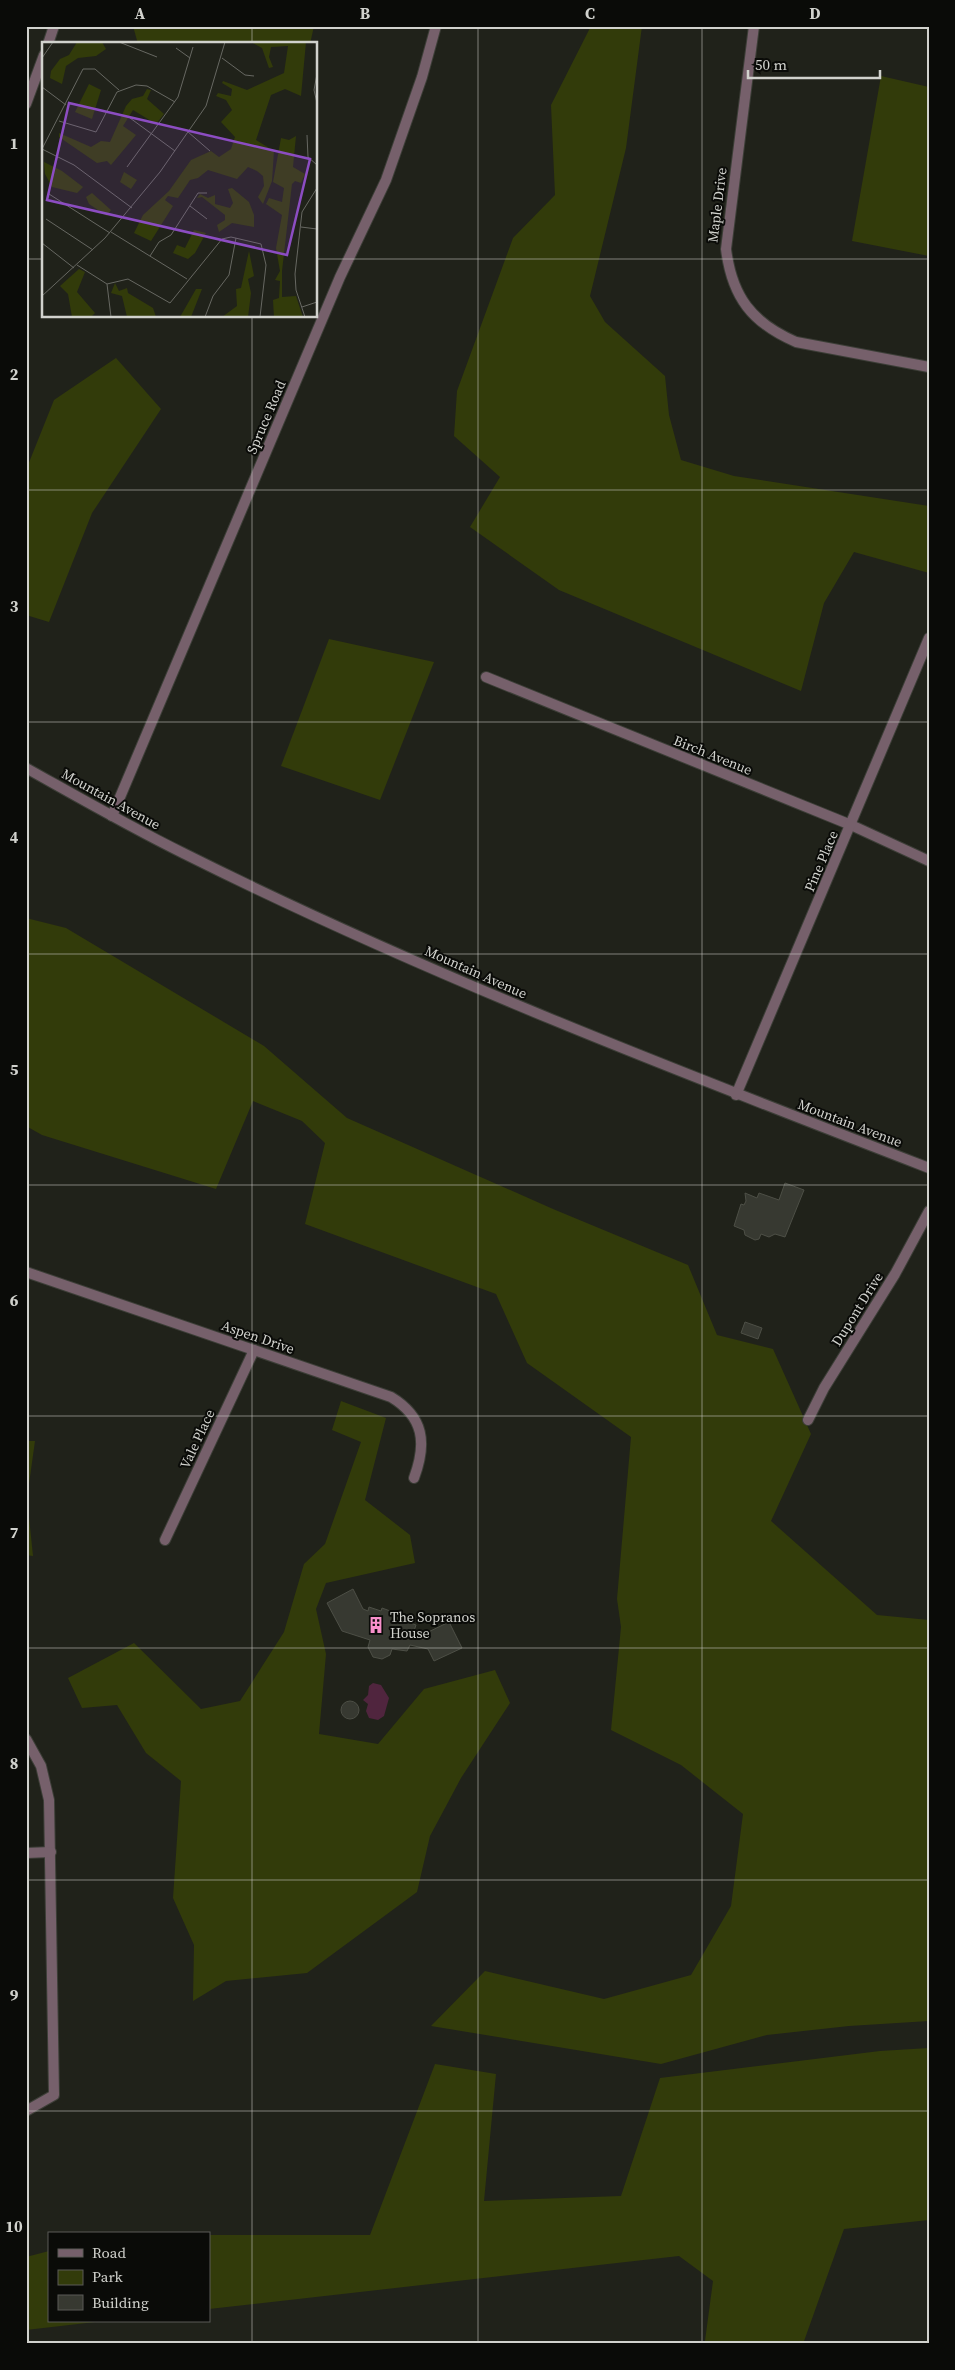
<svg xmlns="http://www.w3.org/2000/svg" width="955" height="2370" font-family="'Source Serif 4',serif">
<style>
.green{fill:#323b0a}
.water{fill:#50253e}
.building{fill:#373931;stroke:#4d4f46}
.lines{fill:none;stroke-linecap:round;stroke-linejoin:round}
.minor-casing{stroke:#3c3e37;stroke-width:12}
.tertiary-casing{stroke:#3c3e37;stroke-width:12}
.minor{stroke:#76606b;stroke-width:10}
.tertiary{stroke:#76606b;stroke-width:10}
.grid{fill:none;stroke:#d1d2cd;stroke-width:1;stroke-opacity:0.55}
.labels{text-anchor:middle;stroke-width:4;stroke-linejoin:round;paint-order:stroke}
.street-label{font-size:14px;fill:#d1d2cd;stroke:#0a0b08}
.poi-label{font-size:14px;fill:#d1d2cd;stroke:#0a0b08;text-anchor:start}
.inset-road{fill:none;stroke:#676862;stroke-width:1}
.view{fill:#8c4dc2;fill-opacity:0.15;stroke:#8c4dc2;stroke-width:2.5}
.inset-edge{fill:none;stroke:#d1d2cd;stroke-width:2.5}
.neatline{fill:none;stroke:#d1d2cd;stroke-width:2}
.grid-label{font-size:16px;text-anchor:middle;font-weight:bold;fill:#d1d2cd}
</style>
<rect width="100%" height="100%" fill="#20221a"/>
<g class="green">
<path d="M 133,26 L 314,26 L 310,44 L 138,44 Z"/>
<path d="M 591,26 L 642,26 L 626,148 L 590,296 L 605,322 L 665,376 L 669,415 L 681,460 L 734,476 L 929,506 L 929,573 L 854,552 L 824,603 L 801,691 L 559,590 L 470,527 L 500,477 L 454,436 L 457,391 L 513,238 L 555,195 L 551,105 Z"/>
<path d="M 881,76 L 929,87 L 929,256 L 852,241 Z"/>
<path d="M 116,358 L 161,409 L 92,513 L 49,622 L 26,615 L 26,470 L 54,400 Z"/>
<path d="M 329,639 L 434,662 L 380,800 L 281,766 Z"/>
<path d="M 26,918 L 66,928 L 264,1046 L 347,1118 L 553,1209 L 688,1265 L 717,1335 L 773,1349 L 811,1434 L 771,1521 L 877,1615 L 929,1620 L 929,2021 L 849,2026 L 767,2035 L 661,2064 L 431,2026 L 485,1971 L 604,1999 L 691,1975 L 731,1906 L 743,1814 L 681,1765 L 611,1730 L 621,1627 L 617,1599 L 631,1437 L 527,1363 L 496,1294 L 305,1224 L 325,1143 L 302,1121 L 253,1101 L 216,1189 L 42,1135 L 26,1126 Z"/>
<path d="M 341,1401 L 386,1418 L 365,1500 L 410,1535 L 415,1563 L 326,1583 L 316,1609 L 326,1654 L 319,1734 L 378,1744 L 424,1689 L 495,1670 L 510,1703 L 461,1778 L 430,1836 L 417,1892 L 307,1973 L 226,1981 L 193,2001 L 194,1945 L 173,1898 L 181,1781 L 146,1753 L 117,1705 L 82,1708 L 68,1678 L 134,1643 L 201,1709 L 240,1701 L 284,1632 L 304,1564 L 325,1544 L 361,1442 L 332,1430 Z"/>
<path d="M 26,1441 L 35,1441 L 27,1498 L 33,1556 L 26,1555 Z"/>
<path d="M 929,2048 L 929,2220 L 844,2229 L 803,2344 L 717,2344 L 705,2341 L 713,2281 L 679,2256 L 209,2309 L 209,2235 L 370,2235 L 435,2064 L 496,2074 L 484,2201 L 621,2196 L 660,2078 L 880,2051 Z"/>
<path d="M 49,2251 L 49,2321 L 104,2321 L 26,2330 L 26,2257 Z"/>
</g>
<path class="water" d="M 373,1683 L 381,1685 L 389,1698 L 384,1716 L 378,1720 L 369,1718 L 366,1711 L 368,1704 L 363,1700 L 368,1695 L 369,1686 Z"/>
<g class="building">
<path d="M 785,1183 L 804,1190 L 785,1237 L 775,1234 L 769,1237 L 761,1234 L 759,1239 L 755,1240 L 745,1235 L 744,1230 L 734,1226 L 741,1204 L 744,1205 L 746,1201 L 745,1193 L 757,1198 L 759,1193 L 779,1200 Z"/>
<path d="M 745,1322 L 762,1328 L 758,1339 L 741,1333 Z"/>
<path d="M 353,1589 L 363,1609 L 368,1611 L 369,1607 L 381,1611 L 382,1608 L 401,1615 L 400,1619 L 416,1625 L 413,1634 L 420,1636 L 449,1622 L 462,1648 L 434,1661 L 428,1649 L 410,1645 L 407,1651 L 392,1649 L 390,1655 L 382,1659 L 373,1657 L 368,1647 L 370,1640 L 342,1631 L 327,1603 Z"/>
<circle cx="350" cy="1710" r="9"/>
</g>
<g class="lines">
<g class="minor-casing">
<g id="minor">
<path d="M 754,26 L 726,249 C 732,297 752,323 796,342 L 929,367"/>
<path d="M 48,44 L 54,26"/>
<path d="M 26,104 L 44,55"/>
<path d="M 486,677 L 851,825 L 929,861"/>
<path d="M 112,816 L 340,277 L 386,180 L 422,77 L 436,26"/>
<path d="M 736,1095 L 929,638"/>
<path d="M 26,1272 L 391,1397 C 424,1417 427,1443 414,1478"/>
<path d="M 808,1420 L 824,1388 L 895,1274 L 929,1211"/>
<path d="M 165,1540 L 254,1350"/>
<path d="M 26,1739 L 41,1766 L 49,1800 L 54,2095 L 26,2111"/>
<path d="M 26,1853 L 51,1852"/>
</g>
</g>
<g class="tertiary-casing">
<path id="tertiary" d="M 26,768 C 78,797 130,827 183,853 C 425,974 677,1071 929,1168"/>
</g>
<use href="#minor" class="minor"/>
<use href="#tertiary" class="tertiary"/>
</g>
<path class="grid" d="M 252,26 L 252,44M 478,26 L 478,2344M 702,26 L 702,2344M 26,259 L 44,259M 316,259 L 929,259M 252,316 L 252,2344M 26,490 L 929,490M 26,722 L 929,722M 26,954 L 929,954M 26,1185 L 929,1185M 26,1416 L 929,1416M 26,1648 L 929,1648M 26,1880 L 929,1880M 26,2111 L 929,2111"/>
<defs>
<g id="building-bare" transform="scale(1.35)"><path d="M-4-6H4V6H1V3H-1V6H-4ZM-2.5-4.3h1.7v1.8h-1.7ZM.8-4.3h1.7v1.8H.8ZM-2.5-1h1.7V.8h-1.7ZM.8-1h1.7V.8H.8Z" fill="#f890cb" stroke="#0a0b08" stroke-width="2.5" paint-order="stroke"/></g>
</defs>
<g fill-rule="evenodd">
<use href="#building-bare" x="376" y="1625"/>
</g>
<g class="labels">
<g class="street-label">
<text transform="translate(717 205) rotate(-83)" y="5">Maple Drive</text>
<text transform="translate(266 417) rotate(-67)" y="5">Spruce Road</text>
<text transform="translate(713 755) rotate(22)" y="5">Birch Avenue</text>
<text transform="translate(111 799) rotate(29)" y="5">Mountain Avenue</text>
<text transform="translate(821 861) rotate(-67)" y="5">Pine Place</text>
<text transform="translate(476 972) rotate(24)" y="5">Mountain Avenue</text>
<text transform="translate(850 1123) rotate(21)" y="5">Mountain Avenue</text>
<text transform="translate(857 1309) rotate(-58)" y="5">Dupont Drive</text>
<text transform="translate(258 1337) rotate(19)" y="5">Aspen Drive</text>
<text transform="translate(197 1439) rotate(-65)" y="5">Vale Place</text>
</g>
<g class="poi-label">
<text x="390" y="1622">The Sopranos<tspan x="390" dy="16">House</tspan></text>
</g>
</g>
<g transform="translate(42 42)">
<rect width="275" height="275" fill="#20221a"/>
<path d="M 35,0 L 60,0 L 64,7 L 54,14 L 36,16 L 24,24 L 20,42 L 8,36 L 9,29 L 18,17 L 27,13 ZM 209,0 L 264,0 L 259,54 L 243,47 L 229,53 L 214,98 L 232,109 L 230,139 L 221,162 L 216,155 L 222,144 L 221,134 L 215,129 L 206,125 L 195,137 L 166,128 L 156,136 L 148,138 L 136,156 L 126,154 L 123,158 L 131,164 L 109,199 L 92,191 L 101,173 L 127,149 L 149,118 L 169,109 L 177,115 L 189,107 L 193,95 L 179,80 L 190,68 L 184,58 L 174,54 L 176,51 L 189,54 L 190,47 L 180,41 L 181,39 L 205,48 L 242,31 L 246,4 L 229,5 L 227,15 L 231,25 L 227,26 L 220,6 ZM 47,42 L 59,48 L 50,77 L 33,70 ZM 105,47 L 109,48 L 105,57 L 122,72 L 114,82 L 91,68 L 81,84 L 94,93 L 69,123 L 65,119 L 55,121 L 17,95 L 17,91 L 49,105 L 59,99 L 68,100 L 84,64 L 90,57 L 101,54 ZM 254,94 L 251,125 L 263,132 L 259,141 L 253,139 L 250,142 L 240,229 L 240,255 L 254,254 L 261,275 L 232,275 L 231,258 L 237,256 L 238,239 L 233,238 L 238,229 L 234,206 L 240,173 L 224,162 L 227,156 L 240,160 L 242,146 L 231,140 L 239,96 L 247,98 ZM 2,120 L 20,129 L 41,145 L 35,151 L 10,145 L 3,132 ZM 82,130 L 95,138 L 89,147 L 78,140 ZM 190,146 L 207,160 L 212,173 L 212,185 L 190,181 L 177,190 L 175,183 L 183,178 L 183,173 L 160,155 L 155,156 L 158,152 L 166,156 L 173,153 L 173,162 L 188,166 L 191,161 L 186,147 ZM 50,151 L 69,168 L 65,174 L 47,162 L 44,155 ZM 152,188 L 164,191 L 153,211 L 146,217 L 131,211 L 135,203 L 143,206 ZM 207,209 L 212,234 L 206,237 L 209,251 L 206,275 L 180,275 L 195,264 L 194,247 L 199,246 ZM 37,227 L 43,230 L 35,250 L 53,271 L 49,275 L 30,275 L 26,252 L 18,244 ZM 73,241 L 77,249 L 85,246 L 86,251 L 111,266 L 114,275 L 85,275 L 80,254 L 69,251 ZM 154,247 L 160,247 L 149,275 L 138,275 Z" fill="#323b0a"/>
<path class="inset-road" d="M 77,0 L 115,15M 134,6 L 148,16M 0,16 L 11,0M 180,16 L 203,33 L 212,34M 275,32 L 272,48 L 275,61M 0,45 L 24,63M 88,76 L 133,109M 17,79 L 54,90 L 75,50 L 94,43 L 105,44 L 133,60M 146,90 L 168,109M 265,93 L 266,115 L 275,123M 0,107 L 41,27 L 53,27 L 77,48M 0,107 L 32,123 L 90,166M 85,125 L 136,55 L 151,5M 7,152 L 68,191M 148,164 L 165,177M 4,177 L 51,208M 259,185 L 275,187M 69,190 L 145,237M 0,201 L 32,226M 108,214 L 117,200 L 129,193 L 156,151 L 165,151M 35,223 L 65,242 L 86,237 L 128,261 L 180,197 L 189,195 L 219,202 L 224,223 L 218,275M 65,242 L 69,275M 0,254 L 63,196 L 118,130 L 164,64 L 183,0M 260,265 L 275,260M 163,275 L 171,254 L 187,233 L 194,196M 263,275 L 254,248 L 253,232 L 260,170 L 275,146"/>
<path class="view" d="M 27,61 L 268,117 L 245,213 L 5,158 Z"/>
<rect width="275" height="275" class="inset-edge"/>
</g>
<rect width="955" height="2370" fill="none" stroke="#0a0b08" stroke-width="55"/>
<rect x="48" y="2232" width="162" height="90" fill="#0a0b08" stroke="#5a5b57"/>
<rect x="58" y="2249" width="25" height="8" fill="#76606b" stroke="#5a5b57"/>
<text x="92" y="2258" font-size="15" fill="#d1d2cd">Road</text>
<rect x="58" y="2270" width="25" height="15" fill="#323b0a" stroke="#5a5b57"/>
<text x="92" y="2282" font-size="15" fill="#d1d2cd">Park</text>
<rect x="58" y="2295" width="25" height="15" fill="#373931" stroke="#5a5b57"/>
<text x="92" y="2308" font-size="15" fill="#d1d2cd">Building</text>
<path d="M748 70v8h132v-8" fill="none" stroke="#d1d2cd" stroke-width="2.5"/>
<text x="755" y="70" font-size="15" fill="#d1d2cd" stroke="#0a0b08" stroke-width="4" paint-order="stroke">50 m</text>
<rect x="28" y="28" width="900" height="2314" class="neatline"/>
<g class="grid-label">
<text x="140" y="19">A</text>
<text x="365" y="19">B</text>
<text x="590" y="19">C</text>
<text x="815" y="19">D</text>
<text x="14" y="149">1</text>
<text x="14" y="380">2</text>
<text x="14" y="612">3</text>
<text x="14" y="843">4</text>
<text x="14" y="1075">5</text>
<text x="14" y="1306">6</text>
<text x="14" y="1538">7</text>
<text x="14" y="1769">8</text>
<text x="14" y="2001">9</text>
<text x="14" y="2232">10</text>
</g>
</svg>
